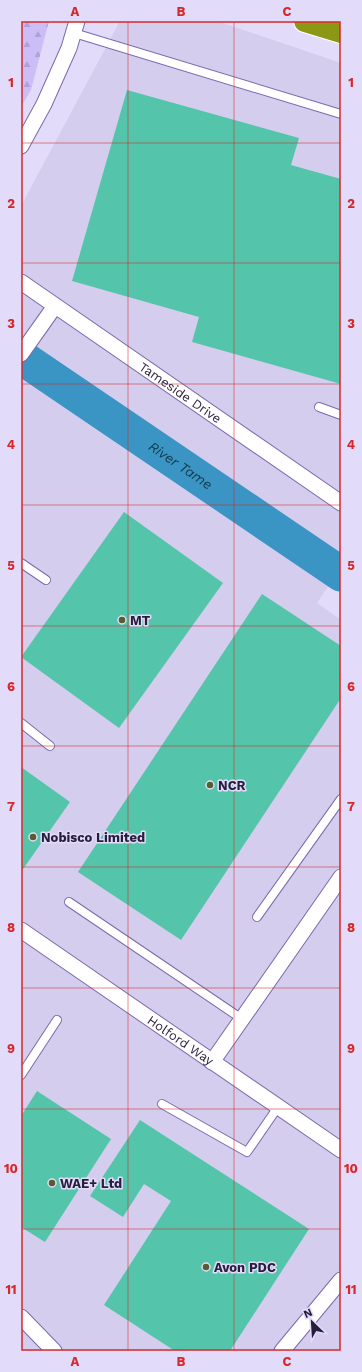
<svg xmlns="http://www.w3.org/2000/svg" width="362" height="1372" font-family="'Work Sans',sans-serif">
<style>
.built{fill:#d5cdee}
.forest{fill:url(#forest-firs)}
.lines{fill:none;stroke-linecap:round;stroke-linejoin:round}
.river{stroke:#3b95c4;stroke-width:35}
.building{fill:#54c5ab}
.service-casing{stroke:#7c69ad;stroke-width:10}
.minor-casing{stroke:#7c69ad;stroke-width:17}
.motorway-casing{stroke:#fff;stroke-width:24}
.service{stroke:#fff;stroke-width:8}
.minor{stroke:#fff;stroke-width:15}
.motorway{stroke:#8c9814;stroke-width:22}
.grid{fill:none;stroke:#d62828;stroke-width:1;stroke-opacity:0.55}
.poi-dot{fill:#575d2c;stroke:#e2dbfa;stroke-width:1.5}
.labels{text-anchor:middle;stroke-width:3;stroke-linejoin:round;paint-order:stroke}
.street-label{font-size:13px;fill:#261e3b;stroke:#e2dbfa}
.poi-label{font-size:13px;font-weight:bold;fill:#261e3b;stroke:#e2dbfa;text-anchor:start}
.water-label{font-size:14px;font-style:italic;fill:#13394d;stroke:#e2dbfa}
.neatline{fill:none;stroke:#d62828;stroke-width:1.5}
.grid-label{font-size:13px;text-anchor:middle;font-weight:bold;fill:#d62828}
</style>
<defs>
<pattern id="forest-firs" width="22" height="20" patternUnits="userSpaceOnUse"><rect width="22" height="20" fill="#cbbef7"/><path d="M5 1l3.5 6h-7zM16 11l3.5 6h-7z" fill="#aea3d5"/></pattern>
</defs>
<rect width="100%" height="100%" fill="#e2dbfa"/>
<path class="built" d="M 120,21 L 217,21 L 341,63 L 341,567 L 317,603 L 341,620 L 341,1351 L 21,1351 L 21,206 Z"/>
<path class="forest" d="M 21,21 L 49,21 L 31,90 L 21,107 Z"/>
<g class="lines">
<path class="river" id="s1" d="M 21,357 L 341,574"/>
</g>
<g class="building">
<path d="M 127,90 L 299,138 L 291,165 L 341,179 L 341,384 L 192,342 L 199,317 L 72,281 Z"/>
<path d="M 124,512 L 223,583 L 119,728 L 21,657 Z"/>
<path d="M 262,594 L 341,646 L 341,698 L 181,940 L 78,872 Z"/>
<path d="M 21,767 L 70,802 L 21,872 Z"/>
<path d="M 37,1091 L 111,1139 L 45,1242 L 21,1227 L 21,1116 Z"/>
<path d="M 140,1120 L 309,1229 L 230,1351 L 175,1351 L 104,1305 L 171,1201 L 144,1184 L 123,1217 L 90,1196 Z"/>
</g>
<g class="lines">
<g class="service-casing">
<g id="service">
<path d="M 74,33 L 341,114"/>
<path d="M 319,407 L 341,415"/>
<path d="M 21,563 L 46,580"/>
<path d="M 21,723 L 50,746"/>
<path d="M 69,902 L 242,1019"/>
<path d="M 257,917 L 341,799"/>
<path d="M 21,1075 L 57,1020"/>
<path d="M 162,1104 L 247,1152 L 278,1107"/>
</g>
</g>
<g class="minor-casing">
<g id="minor">
<path d="M 21,146 L 44,104 L 69,48 L 77,21"/>
<path id="s2" d="M 21,282 L 341,503"/>
<path d="M 21,354 L 55,306"/>
<path id="s3" d="M 21,930 L 341,1150"/>
<path d="M 212,1062 L 341,877"/>
<path d="M 21,1317 L 54,1351"/>
<path d="M 282,1351 L 341,1280"/>
</g>
</g>
<g class="motorway-casing">
<path id="motorway" d="M 305,21 L 341,32"/>
</g>
<use href="#service" class="service"/>
<use href="#minor" class="minor"/>
<use href="#motorway" class="motorway"/>
</g>
<path class="grid" d="M 128,21 L 128,1351M 234,21 L 234,1351M 21,143 L 341,143M 21,263 L 341,263M 21,384 L 341,384M 21,505 L 341,505M 21,626 L 341,626M 21,746 L 341,746M 21,867 L 341,867M 21,988 L 341,988M 21,1109 L 341,1109M 21,1229 L 341,1229"/>
<g class="poi-dot">
<circle cx="122" cy="620" r="4"/>
<circle cx="210" cy="785" r="4"/>
<circle cx="33" cy="837" r="4"/>
<circle cx="52" cy="1183" r="4"/>
<circle cx="206" cy="1267" r="4"/>
</g>
<g class="labels">
<g class="street-label">
<text dy="5" stroke="none"><textPath href="#s2" startOffset="194">Tameside Drive</textPath></text>
<text dy="5" stroke="none"><textPath href="#s3" startOffset="194">Holford Way</textPath></text>
</g>
<g class="poi-label">
<text x="130" y="625">MT</text>
<text x="218" y="790">NCR</text>
<text x="41" y="842">Nobisco Limited</text>
<text x="60" y="1188">WAE+ Ltd</text>
<text x="214" y="1272">Avon PDC</text>
</g>
<g class="water-label">
<text dy="5" stroke="none"><textPath href="#s1" startOffset="193">River Tame</textPath></text>
</g>
</g>
<rect width="362" height="1372" fill="none" stroke="#e2dbfa" stroke-width="44"/>
<g transform="translate(312 1322) rotate(335)" stroke="#e2dbfa" stroke-width="3" paint-order="stroke">
<path d="M0-3L7 15L0 10L-7 15Z" fill="#261e3b"/>
<text y="-6" font-size="11" font-weight="bold" text-anchor="middle" fill="#261e3b">N</text>
</g>
<rect x="22" y="22" width="318" height="1328" class="neatline"/>
<g class="grid-label">
<text x="75" y="16">A</text>
<text x="181" y="16">B</text>
<text x="287" y="16">C</text>
<text x="11" y="87">1</text>
<text x="351" y="87">1</text>
<text x="11" y="208">2</text>
<text x="351" y="208">2</text>
<text x="11" y="328">3</text>
<text x="351" y="328">3</text>
<text x="11" y="449">4</text>
<text x="351" y="449">4</text>
<text x="11" y="570">5</text>
<text x="351" y="570">5</text>
<text x="11" y="691">6</text>
<text x="351" y="691">6</text>
<text x="11" y="811">7</text>
<text x="351" y="811">7</text>
<text x="11" y="932">8</text>
<text x="351" y="932">8</text>
<text x="11" y="1053">9</text>
<text x="351" y="1053">9</text>
<text x="11" y="1173">10</text>
<text x="351" y="1173">10</text>
<text x="11" y="1294">11</text>
<text x="351" y="1294">11</text>
<text x="75" y="1366">A</text>
<text x="181" y="1366">B</text>
<text x="287" y="1366">C</text>
</g>
</svg>
